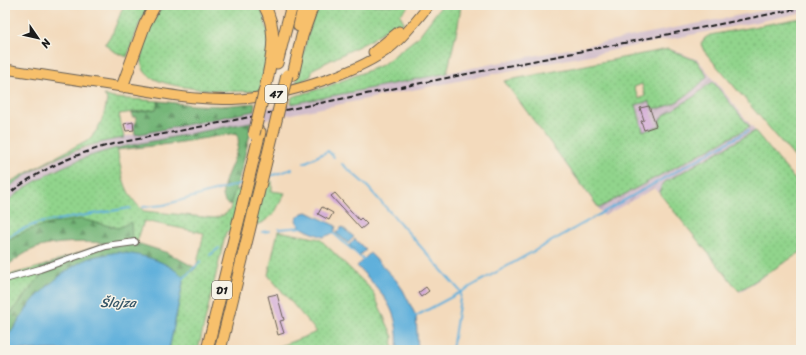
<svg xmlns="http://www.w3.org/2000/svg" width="806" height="355" font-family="Sriracha,sans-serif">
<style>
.industrial{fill:url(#industrial-furrows)}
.railway{fill:#d1bdcb}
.grass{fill:url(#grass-dots);stroke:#567854;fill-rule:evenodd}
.forest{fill:url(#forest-firs);stroke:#48694a}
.water{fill:#60b0db;stroke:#3e667c}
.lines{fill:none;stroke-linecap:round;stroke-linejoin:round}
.stream{stroke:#60b0db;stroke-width:2}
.building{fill:#d3aad7}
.minor-casing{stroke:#675e54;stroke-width:8}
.primary-casing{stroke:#675e54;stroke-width:11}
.motorway-casing{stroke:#675e54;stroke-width:13}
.minor{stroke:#fff;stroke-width:6}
.primary{stroke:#f7c06c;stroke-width:9}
.motorway{stroke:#f7c06c;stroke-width:11}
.rail{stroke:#1c1c1c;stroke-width:2;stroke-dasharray:6 3;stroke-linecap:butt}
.motorway-bridge-casing{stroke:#675e54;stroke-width:13;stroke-linecap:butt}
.motorway-bridge{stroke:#f7c06c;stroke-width:11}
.labels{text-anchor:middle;stroke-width:3;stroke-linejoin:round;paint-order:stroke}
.shield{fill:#f7f3e8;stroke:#5e5c59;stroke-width:1}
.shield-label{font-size:11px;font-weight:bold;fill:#1c1c1c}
.water-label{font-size:13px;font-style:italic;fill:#375768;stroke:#f7f3e8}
</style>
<defs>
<pattern id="industrial-furrows" width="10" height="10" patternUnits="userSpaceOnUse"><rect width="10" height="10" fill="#d1bdcb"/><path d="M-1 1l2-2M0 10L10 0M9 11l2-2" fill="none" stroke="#b3a2ae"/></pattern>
<pattern id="grass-dots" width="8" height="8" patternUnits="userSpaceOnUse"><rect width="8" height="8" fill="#91d48c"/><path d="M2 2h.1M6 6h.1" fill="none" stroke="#7cb578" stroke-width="1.8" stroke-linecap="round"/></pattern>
<pattern id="forest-firs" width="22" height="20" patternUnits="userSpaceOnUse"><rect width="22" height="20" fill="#74b678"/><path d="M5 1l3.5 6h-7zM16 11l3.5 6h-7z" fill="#5e9362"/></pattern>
</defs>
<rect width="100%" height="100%" fill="#f7f3e8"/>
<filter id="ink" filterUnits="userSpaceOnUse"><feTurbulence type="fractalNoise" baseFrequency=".025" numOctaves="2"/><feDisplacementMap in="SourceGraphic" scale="8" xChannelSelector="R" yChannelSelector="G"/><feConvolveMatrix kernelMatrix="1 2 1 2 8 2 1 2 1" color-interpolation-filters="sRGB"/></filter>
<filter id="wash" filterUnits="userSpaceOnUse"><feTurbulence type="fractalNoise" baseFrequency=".012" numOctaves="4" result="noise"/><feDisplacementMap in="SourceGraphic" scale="16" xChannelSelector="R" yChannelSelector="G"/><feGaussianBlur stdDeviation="0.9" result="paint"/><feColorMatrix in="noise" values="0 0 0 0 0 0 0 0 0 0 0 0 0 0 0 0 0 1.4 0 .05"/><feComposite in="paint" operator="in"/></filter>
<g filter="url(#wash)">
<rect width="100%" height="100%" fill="#f3dabc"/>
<path class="industrial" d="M 668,49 L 670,49 L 698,60 L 796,181 L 755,131 L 665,182 L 739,291 L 801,252 L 740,292 L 655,188 L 604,216 L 504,81 L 599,208 L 750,127 L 708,85 L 695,96 L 664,115 L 660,126 L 643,131 L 636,105 L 649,101 L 664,107 L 682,98 L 693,90 L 705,71 L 697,61 Z"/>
<path class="railway" d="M 791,5 L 801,5 L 801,13 L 114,149 L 83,158 L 55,170 L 31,184 L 5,203 L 5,190 L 26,175 L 65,155 L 112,139 Z"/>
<g class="grass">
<path d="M 124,5 L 149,5 L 139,25 L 127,57 L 113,51 L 105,44 L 113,32 Z"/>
<path d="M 163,5 L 260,5 L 270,38 L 260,91 C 239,93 157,90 145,72 C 134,56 153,20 163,5 Z"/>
<path d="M 317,5 L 410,5 L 400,15 L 404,22 L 396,31 L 391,26 L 369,41 L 313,69 L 311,76 L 296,84 L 307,38 Z"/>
<path d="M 442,5 L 461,5 L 458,25 L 447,73 L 291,104 L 292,97 L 326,87 L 382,65 L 418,37 Z"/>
<path d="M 801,18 L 801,165 L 704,51 L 701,44 L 705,38 L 710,35 Z"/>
<path d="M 668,49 L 697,61 L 707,76 C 696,90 670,111 652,108 L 649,101 L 636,105 L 643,131 L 660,126 L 660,119 L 664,115 L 695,96 L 708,85 L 713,82 L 750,127 L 599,208 L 504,81 ZM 642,84 L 645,96 L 639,99 L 634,87 Z"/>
<path d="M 104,95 L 113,98 L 159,101 L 156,109 L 119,114 L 124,138 C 81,144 39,163 5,190 L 5,186 L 12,181 L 89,139 C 100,129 105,114 107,99 Z"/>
<path d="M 755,131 L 801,187 L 801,252 L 739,291 L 660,194 L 661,187 L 665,182 Z"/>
<path d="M 117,148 C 122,173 123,194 144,211 L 214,218 L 224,215 L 230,210 L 234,191 L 272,181 L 272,191 L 285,193 L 274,214 L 262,223 L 226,232 L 198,350 L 169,350 L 184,278 L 196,268 L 204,233 L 144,221 L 137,242 L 132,243 L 118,228 L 111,226 L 16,235 L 5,242 L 5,203 C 38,176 75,159 117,148 Z"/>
<path d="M 278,231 L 320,239 L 372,290 L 393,337 L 392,350 L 270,350 L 317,332 L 268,275 Z"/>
<path d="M 40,267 L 42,274 L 11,312 L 7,316 L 10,333 L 5,337 L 5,276 Z"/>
</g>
<g class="forest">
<path d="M 159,101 L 192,105 L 221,106 L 255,103 L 254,111 L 135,135 L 133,124 L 136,123 L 136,117 L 132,117 L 132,113 L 156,109 Z"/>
<path d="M 251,122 L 249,133 L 250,134 L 236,191 L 234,192 L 231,204 L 227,204 C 214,191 236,162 238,146 C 239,142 238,137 237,133 L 169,144 L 117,150 L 117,148 Z"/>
<path d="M 81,219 L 118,228 L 131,222 L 132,243 L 137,243 L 168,253 L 196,268 L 184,278 L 181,275 L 29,306 L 10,333 L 7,316 L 12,312 L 42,274 L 40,267 L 105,243 C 85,242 54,241 34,249 C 24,253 14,261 5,267 L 5,242 C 29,226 53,223 81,219 Z"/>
</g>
<g class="water">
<path d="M 307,212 L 336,226 L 334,233 L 323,237 C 314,233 297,229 296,219 L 302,213 Z"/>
<path d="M 342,227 L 354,237 L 348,243 L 336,233 Z"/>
<path d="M 355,239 L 366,250 L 360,255 L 349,245 Z"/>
<path d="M 117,252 C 142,255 165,259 184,278 L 169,350 L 5,350 L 5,337 C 16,329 21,316 29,305 C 43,289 72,263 93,257 C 100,255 109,254 117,252 Z"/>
<path d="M 370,253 L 396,280 L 403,290 L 416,316 L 418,350 L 397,350 C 400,309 383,294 357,266 Z"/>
</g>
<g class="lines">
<g class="stream">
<path d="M 304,163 L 328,151 L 334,157"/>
<path d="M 342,164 L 366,185 L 461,292 L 452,350"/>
<path d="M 267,177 L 292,169"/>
<path d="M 143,207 L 164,205 L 243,183"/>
<path d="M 279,229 L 303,227"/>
<path d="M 262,232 L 269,231"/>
<path d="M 332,232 L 365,261"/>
<path d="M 5,239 L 18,231 L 38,223 L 130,208"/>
<path d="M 210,255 L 219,248"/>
<path d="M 182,280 L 201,261"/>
<path d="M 414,317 L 461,292 L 748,131"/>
</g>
</g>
<g id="blocks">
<g class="building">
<path d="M 649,106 L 656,126 L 644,130 L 641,121 L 644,120 L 640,108 Z"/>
<path d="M 133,122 L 134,130 L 126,131 L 124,124 Z"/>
<path d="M 335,193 L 359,220 L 361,218 L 367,224 L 361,229 L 331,196 Z"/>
<path d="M 322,207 L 333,213 L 329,220 L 318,214 Z"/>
<path d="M 426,287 L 429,291 L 421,297 L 418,293 Z"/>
<path d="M 277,294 L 284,320 L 280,321 L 284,333 L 278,335 L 268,296 Z"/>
</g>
</g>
</g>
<g filter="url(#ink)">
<use href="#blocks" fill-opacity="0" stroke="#675e54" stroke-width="1"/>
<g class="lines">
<g class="minor-casing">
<path id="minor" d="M 5,279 L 40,269 L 106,246 L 135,242"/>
</g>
<g class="primary-casing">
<g id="primary">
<path d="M 373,52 L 399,31"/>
<path d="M 5,69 C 44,75 83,81 122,87 C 161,93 200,102 240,99 C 270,97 299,89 328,79 C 350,71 372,62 390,48 C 405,36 417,20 429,5"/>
</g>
</g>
<g class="motorway-casing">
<g id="motorway">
<path d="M 264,5 C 277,28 273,51 268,76"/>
<path d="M 299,26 L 304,5"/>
<path d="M 277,63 L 292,5"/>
<path d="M 293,75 L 302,36 L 313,5"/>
<path d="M 122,87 L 145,24 L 155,5"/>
<path d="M 207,350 L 260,132"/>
<path d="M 220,350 L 274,129"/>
</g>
</g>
<use href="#minor" class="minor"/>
<use href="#primary" class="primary"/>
<use href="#motorway" class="motorway"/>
<path class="rail" d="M 5,197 C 36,171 74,154 113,144 L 801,8"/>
<g class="motorway-bridge-casing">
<g id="motorway-bridge">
<path d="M 274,129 L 287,75"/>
<path d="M 254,134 L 268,76"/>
</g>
</g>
<use href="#motorway-bridge" class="motorway-bridge"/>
</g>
</g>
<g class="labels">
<g class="shield">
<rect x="265" y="85" width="22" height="18" rx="3"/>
<rect x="212" y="281" width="20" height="18" rx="3"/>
</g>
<g class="shield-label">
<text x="276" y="98">47</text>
<text x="222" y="294">D1</text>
</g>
<g class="water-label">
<text x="118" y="307">Šlajza</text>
</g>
</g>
<rect width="806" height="355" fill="none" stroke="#f7f3e8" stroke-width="20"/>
<g transform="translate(38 38) rotate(124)" stroke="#f7f3e8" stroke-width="3" paint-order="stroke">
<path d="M0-3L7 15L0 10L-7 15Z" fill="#1c1c1c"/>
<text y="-6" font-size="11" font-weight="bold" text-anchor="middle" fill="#1c1c1c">N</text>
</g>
</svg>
